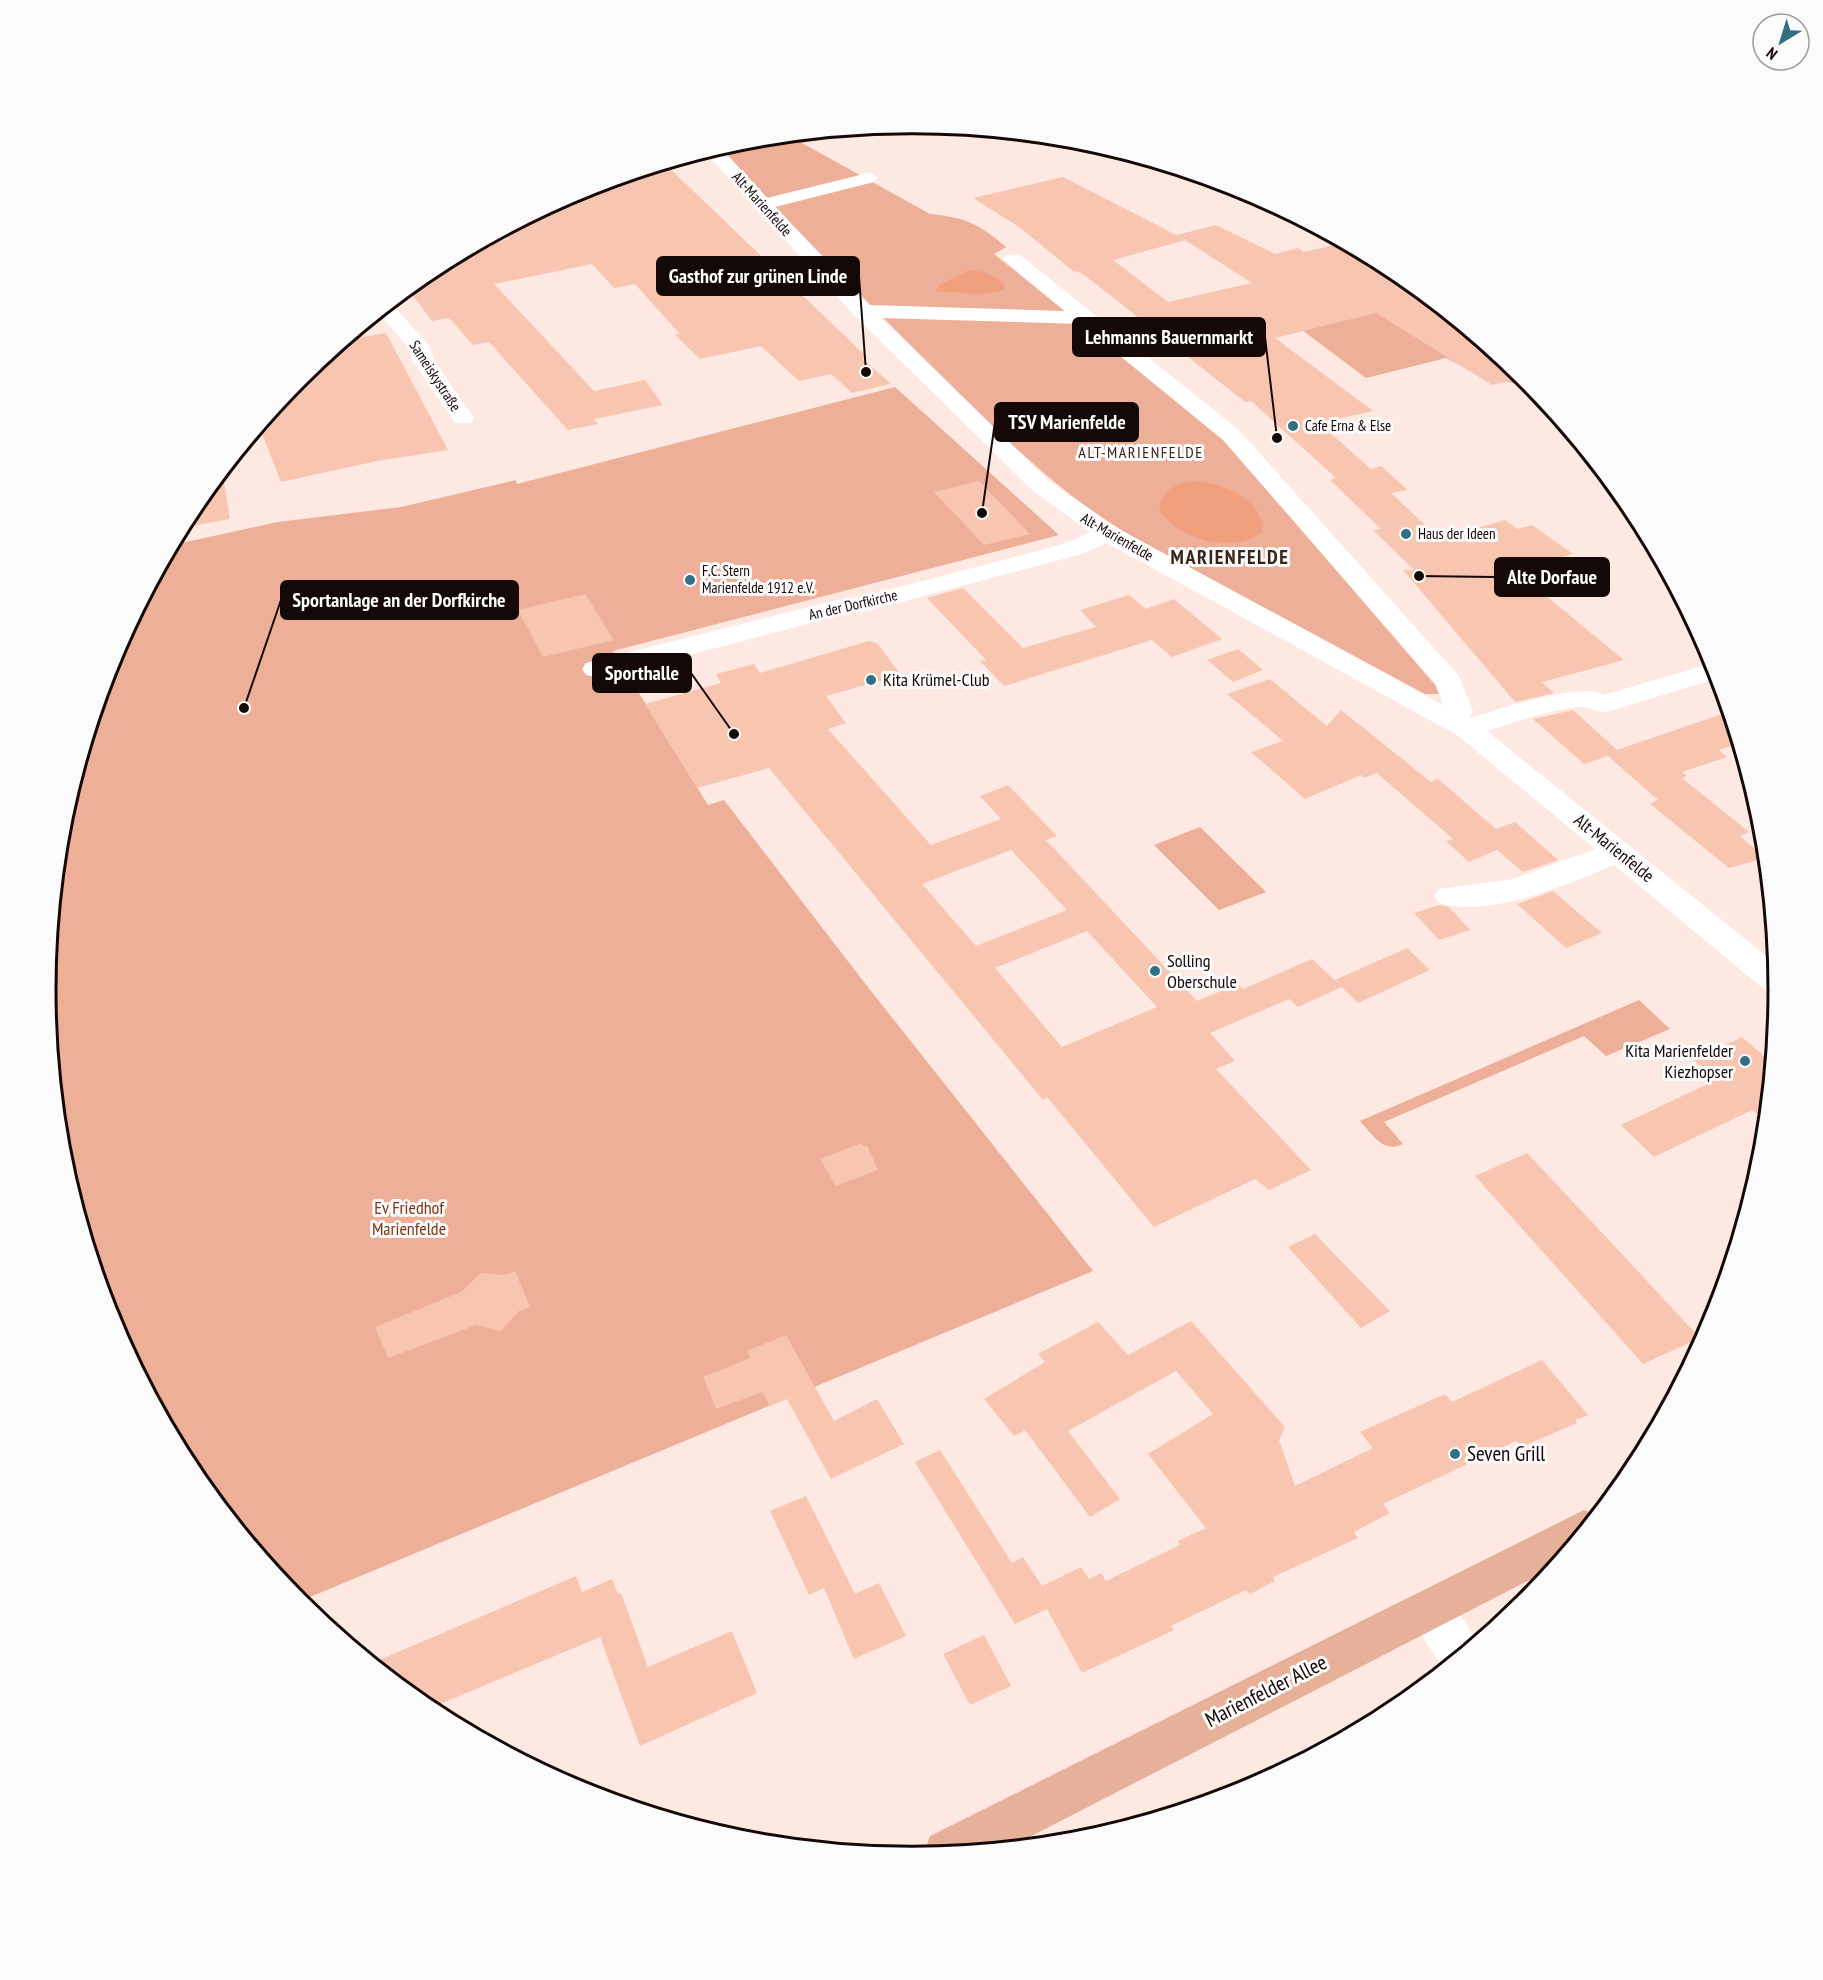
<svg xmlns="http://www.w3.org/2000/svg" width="1823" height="1980" font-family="'PT Sans Narrow',sans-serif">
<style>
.green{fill:#edaf97}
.water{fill:#f1a07e}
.building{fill:#f8c5b1;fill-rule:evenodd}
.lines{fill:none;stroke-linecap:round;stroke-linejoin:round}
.minor{fill:#fff;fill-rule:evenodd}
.major{fill:#e6b099;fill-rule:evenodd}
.poi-dot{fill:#306f84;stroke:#fbfbfb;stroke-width:2}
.labels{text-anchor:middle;stroke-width:6;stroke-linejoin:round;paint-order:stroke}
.far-street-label{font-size:15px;fill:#140906;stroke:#fbfbfb}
.far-poi-label{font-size:15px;fill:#140906;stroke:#fbfbfb;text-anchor:start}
.far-neighbourhood-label{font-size:16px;letter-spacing:1.5px;fill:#3b2319;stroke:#fbfbfb}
.poi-label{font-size:18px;fill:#140906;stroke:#fbfbfb;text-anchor:start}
.street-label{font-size:18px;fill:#140906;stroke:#fbfbfb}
.park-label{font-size:18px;fill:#7d3513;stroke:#fbfbfb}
.far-district-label{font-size:20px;font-weight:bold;letter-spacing:1.5px;fill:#3b2319;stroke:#fbfbfb}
.near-poi-label{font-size:21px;fill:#140906;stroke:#fbfbfb;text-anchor:start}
.near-street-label{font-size:21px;fill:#140906;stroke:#fbfbfb}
.rim{fill:none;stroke:#140906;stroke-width:3}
.leader{fill:none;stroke:#140906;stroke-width:2}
.callout-dot{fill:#140906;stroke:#fbfbfb;stroke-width:2}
.callout{fill:#140906;stroke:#140906;stroke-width:2}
.callout-label{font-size:20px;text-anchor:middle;font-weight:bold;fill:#fff}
</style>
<rect width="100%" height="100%" fill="#fde9e1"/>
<g class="green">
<path d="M 870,129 L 802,143 L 930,214 C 966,218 978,223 1006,247 L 994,254 L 1222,438 L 1435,685 L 1439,694 L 1425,694 L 1137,539 C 1060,496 1004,437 942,376 C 866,301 792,226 720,147 L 743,140 Z"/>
<path d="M 1415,288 L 1524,378 L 1552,411 L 1517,384 L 1480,375 L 1446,358 L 1366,378 L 1286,318 Z"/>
<path d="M 895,387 L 1059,535 L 613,651 L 708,805 L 724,800 L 867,986 L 1093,1271 L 298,1602 L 191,1471 L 111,1321 L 62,1159 L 45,990 L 62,821 L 111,658 L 172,545 L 278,522 L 401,507 L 516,480 L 517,484 Z"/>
<path d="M 1200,827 L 1266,892 L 1219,910 L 1154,845 Z"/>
<path d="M 1639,1000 L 1670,1029 L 1606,1056 L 1584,1036 L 1384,1122 L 1403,1144 C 1383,1154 1372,1134 1360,1121 Z"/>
</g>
<g class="water">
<path d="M 970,270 C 984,271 992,275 1004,283 L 1004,290 L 983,294 L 936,291 L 939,285 Z"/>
<path d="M 1193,481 C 1220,482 1264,498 1262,532 C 1235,555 1175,539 1159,509 C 1164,489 1174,485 1193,481 Z"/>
</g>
<g class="building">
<path d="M 665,164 L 867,357 L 862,358 L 891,384 L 852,393 L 831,374 L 799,381 L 761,346 L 700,359 L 675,335 L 680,334 L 635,284 L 614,288 L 592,264 L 494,284 L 594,391 L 645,380 L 663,405 L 594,419 L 598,424 L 568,430 L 489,342 L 473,345 L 449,318 L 432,321 L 407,288 L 430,269 L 475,245 L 510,239 L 500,232 L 580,189 Z"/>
<path d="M 1063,177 L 1186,240 L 1113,260 L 1168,302 L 1252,283 L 1177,235 L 1216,225 L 1275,254 L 1298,248 L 1304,252 L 1343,243 L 1410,283 L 1524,378 L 1492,385 L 1376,313 L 1275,338 L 1373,411 L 1319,423 L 1371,469 L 1381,466 L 1408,490 L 1391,493 L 1440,539 L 1505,520 L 1518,529 L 1532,525 L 1573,554 L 1532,566 L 1556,585 L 1539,590 L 1624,660 L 1542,682 L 1554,693 L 1515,702 L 1403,570 L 1414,570 L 1373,530 L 1381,529 L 1330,480 L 1336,478 L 1251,401 L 1245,402 L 1087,277 L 1079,272 L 1073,271 L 1019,227 L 973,198 Z"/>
<path d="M 386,333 L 448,450 L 377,461 L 281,482 L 259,426 L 299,378 L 344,340 Z"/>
<path d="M 222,470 L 230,519 L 181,528 L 191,508 Z"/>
<path d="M 979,481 L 1030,534 L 984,545 L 934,492 Z"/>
<path d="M 963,588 L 1023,648 L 1096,627 L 1080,610 L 1129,595 L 1146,609 L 1174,599 L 1222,639 L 1172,657 L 1152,640 L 1004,686 L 980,661 L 986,660 L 927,598 Z"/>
<path d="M 585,594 L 614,640 L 543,657 L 518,610 Z"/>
<path d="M 869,641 L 877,643 L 901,675 L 826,696 L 846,723 L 828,729 L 931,845 L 1001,819 L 980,796 L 1008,785 L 1057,836 L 1046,840 L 1197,1001 L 1238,984 L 1243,989 L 1312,959 L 1342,987 L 1298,1007 L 1289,999 L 1210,1033 L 1235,1061 L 1216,1069 L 1311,1170 L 1269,1190 L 1255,1179 L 1154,1227 L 1047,1097 L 1043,1100 L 769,768 L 697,788 L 645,704 L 721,683 L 716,674 L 754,664 L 760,673 ZM 1011,850 L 1067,910 L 976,946 L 922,884 ZM 1087,931 L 1157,1007 L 1062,1047 L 995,968 Z"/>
<path d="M 1238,649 L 1263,670 L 1233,682 L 1207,660 Z"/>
<path d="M 1270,679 L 1327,726 L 1341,710 L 1431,782 L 1438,779 L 1496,829 L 1515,822 L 1558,860 L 1523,872 L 1497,850 L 1469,862 L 1446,841 L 1453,839 L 1377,773 L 1364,778 L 1361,775 L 1305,799 L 1251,752 L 1283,741 L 1227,694 Z"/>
<path d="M 1573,710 L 1617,750 L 1728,712 L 1738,744 L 1719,750 L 1727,757 L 1682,772 L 1687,776 L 1682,778 L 1749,832 L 1740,836 L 1765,858 L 1729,868 L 1650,804 L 1658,800 L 1608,756 L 1584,764 L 1533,719 Z"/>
<path d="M 1553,891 L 1602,933 L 1566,948 L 1517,904 Z"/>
<path d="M 1439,905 L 1449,907 L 1470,930 L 1439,940 L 1414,913 Z"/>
<path d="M 1407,948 L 1430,970 L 1358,1003 L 1335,980 Z"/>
<path d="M 1742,1037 L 1771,1062 L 1765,1120 L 1752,1110 L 1654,1157 L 1621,1125 L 1716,1080 L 1694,1060 Z"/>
<path d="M 862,1143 L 864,1147 L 867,1145 L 878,1170 L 836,1186 L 820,1159 Z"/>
<path d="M 1527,1153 L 1607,1238 L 1700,1338 L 1643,1364 L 1475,1176 Z"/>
<path d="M 1315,1234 L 1342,1262 L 1390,1311 L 1361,1328 L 1288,1247 Z"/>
<path d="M 515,1271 L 530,1307 L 519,1311 L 501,1331 L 476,1325 L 388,1358 L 375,1327 L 461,1292 L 481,1273 L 505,1275 Z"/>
<path d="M 1191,1321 L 1285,1427 L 1279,1440 L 1295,1486 L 1373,1448 L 1360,1432 L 1445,1394 L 1452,1402 L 1542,1360 L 1588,1415 L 1575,1420 L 1577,1423 L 1521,1447 L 1516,1441 L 1383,1504 L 1390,1513 L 1354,1532 L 1358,1538 L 1273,1577 L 1275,1581 L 1250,1594 L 1246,1590 L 1171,1626 L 1174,1630 L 1082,1673 L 1047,1609 L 1015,1624 L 915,1462 L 940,1450 L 1012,1563 L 1023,1557 L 1042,1586 L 1081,1567 L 1089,1579 L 1101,1573 L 1106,1581 L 1180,1545 L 1178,1541 L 1206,1528 L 1148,1454 L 1213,1414 L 1176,1371 L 1068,1431 L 1120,1499 L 1090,1517 L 1025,1430 L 1014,1436 L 984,1399 L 1045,1362 L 1038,1354 L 1098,1322 L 1128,1355 Z"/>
<path d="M 786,1335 L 834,1421 L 877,1399 L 904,1444 L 831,1479 L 787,1399 L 770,1406 L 762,1392 L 716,1409 L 703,1377 L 750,1358 L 747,1351 Z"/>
<path d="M 806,1496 L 855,1594 L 879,1583 L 906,1636 L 854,1659 L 824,1588 L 809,1595 L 770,1511 Z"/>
<path d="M 576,1576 L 582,1592 L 612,1579 L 618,1594 L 621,1593 L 648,1667 L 732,1631 L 757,1693 L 640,1746 L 600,1637 L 428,1709 L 372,1663 Z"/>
<path d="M 984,1635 L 1011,1686 L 970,1705 L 943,1654 Z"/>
</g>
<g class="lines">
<g class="minor">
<path d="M 720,147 L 767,198 L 868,173 L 874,174 L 877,178 L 874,182 L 775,207 L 868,305 L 1065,311 L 1003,259 L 1006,255 L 1020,255 L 1239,430 L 1459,676 L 1473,711 L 1469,719 C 1494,710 1583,681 1604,695 L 1702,666 L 1712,668 L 1716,674 L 1712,680 L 1610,711 C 1598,714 1593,708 1583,707 C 1560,706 1510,724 1487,731 L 1775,963 L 1778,993 L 1765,990 L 1614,865 C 1566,885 1491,918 1439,903 L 1434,896 L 1439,889 L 1513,879 L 1595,849 L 1457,735 L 1107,543 L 1082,554 L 871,610 L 838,616 L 632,670 L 596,677 L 586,675 L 582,669 L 586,663 L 837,600 L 861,597 L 1064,544 L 1090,532 L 1033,491 L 854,315 L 705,152 ZM 881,318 L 1081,324 L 1223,440 L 1436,684 L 1443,705 L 1117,528 L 1049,481 Z"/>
<path d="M 390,302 L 429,345 L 435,362 L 474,418 L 471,423 L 455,423 L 413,362 L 411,351 L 378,312 Z"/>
<path d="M 1429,1588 L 1445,1594 L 1478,1641 L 1444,1668 L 1413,1624 L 1407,1609 L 1413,1594 Z"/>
</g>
<path class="major" d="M 1584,1510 L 1596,1515 L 1553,1568 L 1010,1847 L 923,1855 L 930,1836 Z"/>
</g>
<g class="poi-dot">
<circle cx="1293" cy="426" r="6"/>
<circle cx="1406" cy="534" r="6"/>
<circle cx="690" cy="580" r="6"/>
<circle cx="871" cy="680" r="6"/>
<circle cx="1155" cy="971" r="6"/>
<circle cx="1745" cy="1061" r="6"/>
<circle cx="1455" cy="1454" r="6"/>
</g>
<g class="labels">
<g class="far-street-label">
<text transform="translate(762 204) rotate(48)" y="5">Alt-Marienfelde</text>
<text transform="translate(435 376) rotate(57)" y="5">Sameiskystraße</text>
<text transform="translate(1117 537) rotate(30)" y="5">Alt-Marienfelde</text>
<text transform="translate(853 605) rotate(-13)" y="5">An der Dorfkirche</text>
</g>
<g class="far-poi-label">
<text x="1305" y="431">Cafe Erna &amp; Else</text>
<text x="1418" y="539">Haus der Ideen</text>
<text x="702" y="576">F.C. Stern<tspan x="702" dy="17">Marienfelde 1912 e.V.</tspan></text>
</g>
<g class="far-neighbourhood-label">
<text x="1141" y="458">ALT-MARIENFELDE</text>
</g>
<g class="poi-label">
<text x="883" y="686">Kita Krümel-Club</text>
<text x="1167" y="967">Solling<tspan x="1167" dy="21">Oberschule</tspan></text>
<text x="1733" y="1057" text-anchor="end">Kita Marienfelder<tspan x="1733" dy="21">Kiezhopser</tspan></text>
</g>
<g class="street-label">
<text transform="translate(1614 848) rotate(39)" y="6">Alt-Marienfelde</text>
</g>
<g class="park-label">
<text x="409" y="1214">Ev Friedhof<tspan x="409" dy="21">Marienfelde</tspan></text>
</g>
<g class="far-district-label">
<text x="1230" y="564">MARIENFELDE</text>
</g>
<g class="near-poi-label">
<text x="1467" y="1461">Seven Grill</text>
</g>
<g class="near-street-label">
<text transform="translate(1266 1691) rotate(-27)" y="7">Marienfelder Allee</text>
</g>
</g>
<path d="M0 0H1823V1980H0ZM56 990a856 856 0 1 1 1712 0a856 856 0 1 1-1712 0Z" fill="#fbfbfb" fill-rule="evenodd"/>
<path class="rim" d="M56 990a856 856 0 1 1 1712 0a856 856 0 1 1-1712 0Z"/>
<path class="leader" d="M866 372L859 276M1277 438L1265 337M982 513L995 422M1419 576L1495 577M244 708L281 600M734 734L691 673"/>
<g class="callout-dot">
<circle cx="866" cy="372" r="6"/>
<circle cx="1277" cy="438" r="6"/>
<circle cx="982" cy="513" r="6"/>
<circle cx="1419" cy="576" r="6"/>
<circle cx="244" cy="708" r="6"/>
<circle cx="734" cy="734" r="6"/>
</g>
<g class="callout">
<rect x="657" y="257" width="202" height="38" rx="6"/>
<rect x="1073" y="318" width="192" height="38" rx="6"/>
<rect x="995" y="403" width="143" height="38" rx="6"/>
<rect x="1495" y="558" width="114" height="38" rx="6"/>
<rect x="281" y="581" width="237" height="38" rx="6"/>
<rect x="593" y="654" width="98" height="38" rx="6"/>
</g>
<g class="callout-label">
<text x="758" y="283">Gasthof zur grünen Linde</text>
<text x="1169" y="344">Lehmanns Bauernmarkt</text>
<text x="1067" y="429">TSV Marienfelde</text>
<text x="1552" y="584">Alte Dorfaue</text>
<text x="399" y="607">Sportanlage an der Dorfkirche</text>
<text x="642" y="680">Sporthalle</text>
</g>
<g transform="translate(1781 42) rotate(218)"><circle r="28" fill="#fbfbfb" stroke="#9f9a99" stroke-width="1.5"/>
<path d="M0-4.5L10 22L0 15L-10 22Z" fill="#306f84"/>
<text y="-9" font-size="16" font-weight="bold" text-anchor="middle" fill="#140906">N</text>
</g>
</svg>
